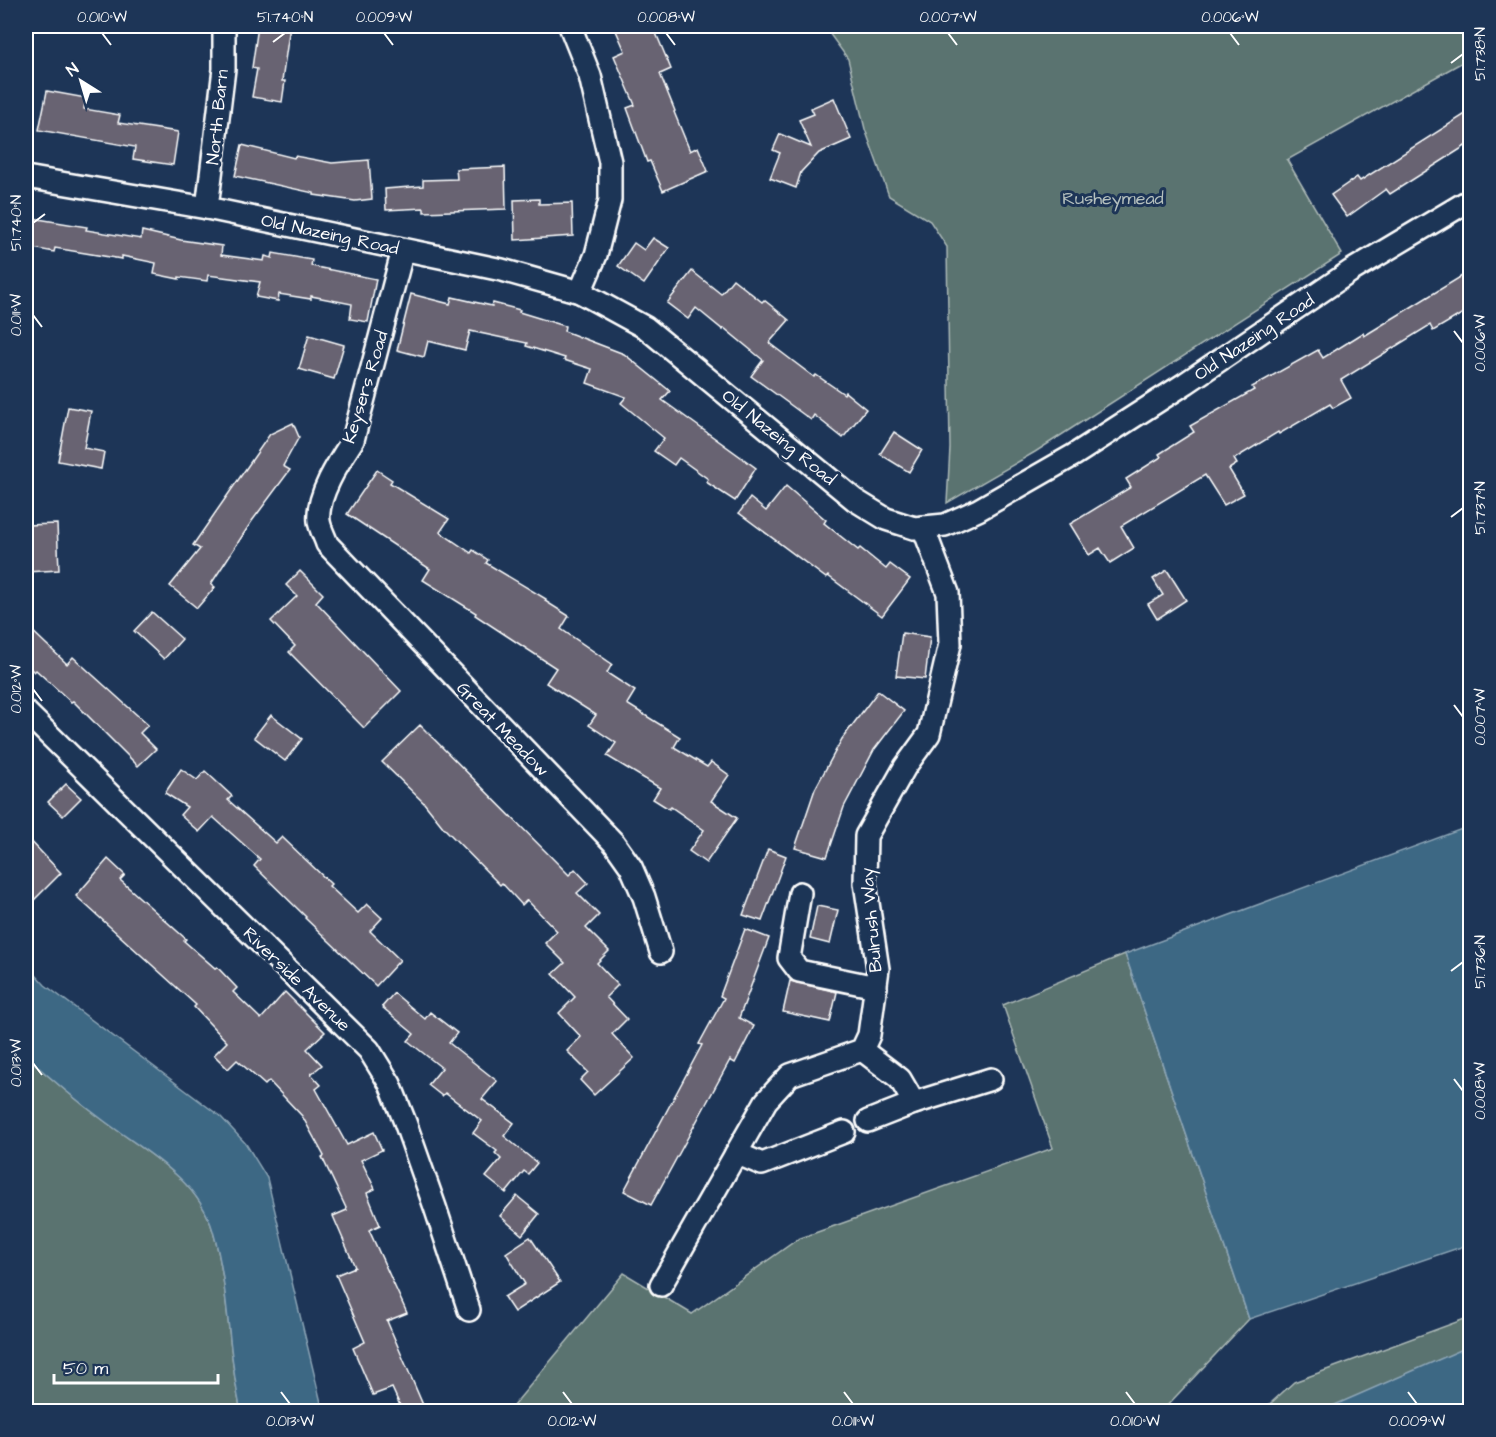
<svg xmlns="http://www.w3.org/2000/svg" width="1496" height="1437" font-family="'Architects Daughter',sans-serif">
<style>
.green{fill:#5a736f;stroke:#acb9b7;stroke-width:1.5}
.water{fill:#3d6784;stroke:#8ba4b5;stroke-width:1.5}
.building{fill:#676372;stroke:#fff;stroke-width:1.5}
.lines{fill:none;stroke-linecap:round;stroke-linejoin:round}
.minor-casing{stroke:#fff;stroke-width:26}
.minor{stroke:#1d3557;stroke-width:21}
.ticks{fill:none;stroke:#fff;stroke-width:2}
.labels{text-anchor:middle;stroke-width:6;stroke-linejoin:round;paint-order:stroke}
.street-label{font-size:18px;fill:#fff;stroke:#1d3557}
.park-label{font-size:18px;fill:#b5c0be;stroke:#1d3557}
.neatline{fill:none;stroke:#fff;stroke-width:2}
.ticks-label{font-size:15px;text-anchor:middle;fill:#fff}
</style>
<rect width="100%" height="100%" fill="#1d3557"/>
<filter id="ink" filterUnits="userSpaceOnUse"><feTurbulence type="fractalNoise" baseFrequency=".0167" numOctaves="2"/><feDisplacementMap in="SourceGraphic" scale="12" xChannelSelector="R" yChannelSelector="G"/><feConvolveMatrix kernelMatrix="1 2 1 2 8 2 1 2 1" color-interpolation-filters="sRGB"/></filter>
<g filter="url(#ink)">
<g class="green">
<path d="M 824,26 L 1470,26 L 1470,58 L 1287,160 L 1342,254 L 1035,452 L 947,503 L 950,448 L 947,247 L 930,221 L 889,196 L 865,129 L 848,59 Z"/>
<path d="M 1125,954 L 1249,1319 L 1162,1411 L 508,1412 L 624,1273 L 692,1314 L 798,1239 L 1053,1148 L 1003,1005 Z"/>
<path d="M 26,1056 C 50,1078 76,1100 103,1120 C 144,1151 198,1178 213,1231 C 230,1290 227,1352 241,1411 L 26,1411 Z"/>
<path d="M 1470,1317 L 1470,1411 L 1261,1412 L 1294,1382 Z"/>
</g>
<g class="water">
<path d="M 1470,826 L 1470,1244 L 1249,1319 L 1125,954 Z"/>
<path d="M 26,964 L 45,985 L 221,1117 L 246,1144 L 267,1178 L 323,1411 L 241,1411 C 227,1352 230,1290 213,1231 C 198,1178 144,1151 103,1120 C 76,1100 50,1078 26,1056 Z"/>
<path d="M 1470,1346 L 1470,1411 L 1321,1411 Z"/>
</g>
<g class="building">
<path d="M 258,26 L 290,26 L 282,81 L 285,81 L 282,102 L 252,97 L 257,69 L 252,68 Z"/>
<path d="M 614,26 L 653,26 L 671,69 L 660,74 L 675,111 L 674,112 L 690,151 L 698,147 L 708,171 L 663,191 L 650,161 L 647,162 L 627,108 L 635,105 L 614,56 L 625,51 Z"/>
<path d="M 47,91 L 86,98 L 84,109 L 120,115 L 118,123 L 178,132 L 173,165 L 133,159 L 135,147 L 39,130 Z"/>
<path d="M 834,98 L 851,139 L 819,153 L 801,172 L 796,188 L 770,178 L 780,153 L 773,150 L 780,134 L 811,147 L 799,120 L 814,114 L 811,108 Z"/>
<path d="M 1470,111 L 1470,143 L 1390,194 L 1386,189 L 1347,217 L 1331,195 L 1357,177 L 1360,181 Z"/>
<path d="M 242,145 L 294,158 L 295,156 L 332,163 L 369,160 L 372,199 L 355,201 L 314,195 L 314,193 L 235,176 Z"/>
<path d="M 505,167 L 506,209 L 424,212 L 424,208 L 386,210 L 385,189 L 423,186 L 423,180 L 457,179 L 456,169 Z"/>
<path d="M 539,199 L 539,204 L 572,203 L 573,236 L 515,240 L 514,200 Z"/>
<path d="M 32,218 L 87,227 L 86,230 L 141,239 L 142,231 L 181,240 L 222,246 L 221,255 L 264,261 L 265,256 L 272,258 L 273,253 L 312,260 L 311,266 L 376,279 L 368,322 L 350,319 L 352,304 L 311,296 L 311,299 L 279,294 L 278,301 L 256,297 L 260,282 L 208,275 L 207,281 L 179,277 L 179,279 L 154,274 L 156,263 L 122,256 L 122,259 L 55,248 L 54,252 L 27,247 Z"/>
<path d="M 653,238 L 669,248 L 644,284 L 618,266 L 634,243 L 644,250 Z"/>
<path d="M 692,271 L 721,294 L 733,279 L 762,302 L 764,300 L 789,320 L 769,343 L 814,377 L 816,375 L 844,394 L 845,392 L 866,409 L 843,438 L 814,415 L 811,420 L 751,376 L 763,360 L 724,328 L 723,330 L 696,308 L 688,319 L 667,303 Z"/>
<path d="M 1470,271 L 1470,309 L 1433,331 L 1430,325 L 1341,380 L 1351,398 L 1333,408 L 1330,404 L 1279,434 L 1278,432 L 1234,459 L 1237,464 L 1229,469 L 1244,494 L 1224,505 L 1205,475 L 1121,526 L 1134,548 L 1110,563 L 1100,548 L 1089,555 L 1070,524 L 1131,487 L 1126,479 L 1161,457 L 1159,454 L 1194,432 L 1190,426 L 1254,390 L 1252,387 L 1318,350 L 1323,358 L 1363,333 L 1364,336 Z"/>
<path d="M 411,294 L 450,304 L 452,297 L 492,306 L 493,303 L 520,310 L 519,312 L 565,326 L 564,331 L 624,354 L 670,391 L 662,400 L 756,468 L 735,501 L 706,482 L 708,479 L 679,458 L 674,465 L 654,451 L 664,438 L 621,403 L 626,397 L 587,383 L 592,369 L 564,360 L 565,358 L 526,346 L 527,343 L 470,331 L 465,350 L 428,341 L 424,357 L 397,350 Z"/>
<path d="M 309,335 L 344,345 L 334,379 L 299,369 Z"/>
<path d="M 68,407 L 91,411 L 84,448 L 104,452 L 101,469 L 58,461 Z"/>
<path d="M 293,423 L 299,437 L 283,466 L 290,470 L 252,521 L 211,584 L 215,587 L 197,608 L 170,586 L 200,549 L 193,545 L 270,434 Z"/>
<path d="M 894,432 L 922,450 L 909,472 L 880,454 Z"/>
<path d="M 377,470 L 392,480 L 390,483 L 449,519 L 440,532 L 471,553 L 473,550 L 488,560 L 486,563 L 546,599 L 545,601 L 569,616 L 561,629 L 612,664 L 607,673 L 635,691 L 627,704 L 680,737 L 674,747 L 707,767 L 711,762 L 729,775 L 711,801 L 737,818 L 706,863 L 689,851 L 704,830 L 671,807 L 669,809 L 653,799 L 660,788 L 607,756 L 616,743 L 589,725 L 596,715 L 546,683 L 556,668 L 475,615 L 476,613 L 423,580 L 430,569 L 347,514 Z"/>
<path d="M 786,486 L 826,520 L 824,523 L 858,550 L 860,548 L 886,569 L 890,564 L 910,579 L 882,616 L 828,576 L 826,578 L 739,513 L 750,498 L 766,511 Z"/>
<path d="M 57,524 L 59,570 L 26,572 L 26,525 Z"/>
<path d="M 1167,570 L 1186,600 L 1157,619 L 1148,604 L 1163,595 L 1153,579 Z"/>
<path d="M 300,571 L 323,594 L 316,602 L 401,691 L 364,728 L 289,652 L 295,646 L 271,621 L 297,596 L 286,585 Z"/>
<path d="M 152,612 L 182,639 L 164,659 L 134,631 Z"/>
<path d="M 26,625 L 67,664 L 73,657 L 148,725 L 140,733 L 156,749 L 138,766 L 73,701 L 71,702 L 36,670 L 34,672 L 26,664 Z"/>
<path d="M 902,633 L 930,637 L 925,679 L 896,676 Z"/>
<path d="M 878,691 L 904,711 L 874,750 L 844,807 L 827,857 L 795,848 L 815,789 L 842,739 Z"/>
<path d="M 271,715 L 302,739 L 285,761 L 254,737 Z"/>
<path d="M 420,725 L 569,875 L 575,869 L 588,883 L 577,893 L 599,915 L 586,928 L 609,951 L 597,963 L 618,985 L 606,997 L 627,1019 L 612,1034 L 634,1058 L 594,1095 L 580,1080 L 588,1072 L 567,1051 L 581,1037 L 559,1013 L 575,997 L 553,974 L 565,963 L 545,943 L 557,931 L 527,900 L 522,905 L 502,883 L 500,885 L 443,827 L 424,803 L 382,762 Z"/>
<path d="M 181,769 L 197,780 L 205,771 L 232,796 L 228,800 L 276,843 L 282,837 L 331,884 L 329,886 L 358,913 L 367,904 L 382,918 L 370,931 L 400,960 L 376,986 L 305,918 L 306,917 L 254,866 L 260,859 L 213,817 L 199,832 L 180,815 L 187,807 L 165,793 Z"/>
<path d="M 66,784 L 81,798 L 63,816 L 48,802 Z"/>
<path d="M 26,836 L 61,873 L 26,908 Z"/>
<path d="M 768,849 L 786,856 L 762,921 L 743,915 Z"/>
<path d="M 108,859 L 125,875 L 120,880 L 186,939 L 184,941 L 215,968 L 217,967 L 237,988 L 233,992 L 261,1019 L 285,992 L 325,1032 L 307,1049 L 322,1065 L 311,1074 L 321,1085 L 316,1089 L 347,1145 L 374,1132 L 382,1150 L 361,1160 L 375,1189 L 367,1193 L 380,1225 L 369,1230 L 407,1313 L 387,1321 L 426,1412 L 403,1412 L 392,1388 L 373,1395 L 353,1348 L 365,1342 L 336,1275 L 355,1267 L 333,1216 L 347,1210 L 322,1157 L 324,1156 L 302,1116 L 269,1081 L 265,1085 L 237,1060 L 228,1069 L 214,1055 L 227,1042 L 194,1007 L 196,1005 L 76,896 Z"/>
<path d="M 817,906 L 838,910 L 830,944 L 810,939 Z"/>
<path d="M 745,929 L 769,938 L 739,1018 L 754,1026 L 735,1063 L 730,1060 L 651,1205 L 624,1191 L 702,1045 L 699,1044 L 724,998 L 720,996 Z"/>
<path d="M 790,981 L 837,992 L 830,1022 L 783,1012 Z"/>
<path d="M 394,993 L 425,1019 L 430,1012 L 457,1033 L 449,1043 L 497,1081 L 482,1099 L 514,1123 L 504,1136 L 537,1163 L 528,1174 L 524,1171 L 506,1193 L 486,1177 L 501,1159 L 495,1153 L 497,1151 L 473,1133 L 482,1121 L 445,1093 L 442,1096 L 428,1085 L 442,1068 L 408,1041 L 414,1034 L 382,1007 Z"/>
<path d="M 517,1196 L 539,1214 L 522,1235 L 500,1216 Z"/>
<path d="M 530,1237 L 560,1282 L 514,1312 L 504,1297 L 525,1284 L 506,1253 Z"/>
</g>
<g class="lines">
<g class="minor-casing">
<g id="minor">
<path d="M 570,26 L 590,76 L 610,162 L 610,200 L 596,255 L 580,292"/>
<path d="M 26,177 L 207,208 L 502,270 L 580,292 L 646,328 L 855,500 L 886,519 L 914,528 L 945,525 L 978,510 L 1074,455 L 1186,383 L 1351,271 L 1470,200"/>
<path d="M 207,208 L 224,69 L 224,26"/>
<path d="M 403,250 L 353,440 C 340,460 316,496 319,521 C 320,529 325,537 327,544 L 614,843 L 631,867 L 644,897 L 661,952"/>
<path d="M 26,712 L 369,1050 L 390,1084 L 405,1122 L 435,1207 L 469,1310"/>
<path d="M 800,893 L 789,958 L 799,971 L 876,987"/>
<path d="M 862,1050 L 900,1079 L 914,1103"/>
<path d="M 868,1121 L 914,1103 L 991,1079"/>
<path d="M 736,1153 L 762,1164 L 844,1132"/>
<path d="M 661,1285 L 766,1101 L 790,1075 L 862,1050 L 869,1035 L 878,969 L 865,883 L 866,836 L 905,767 L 929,734 L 950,644 L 948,593 L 923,527"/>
</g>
</g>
<use href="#minor" class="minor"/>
</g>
</g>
<path class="ticks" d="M 102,33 L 111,45M 384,33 L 393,45M 666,33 L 675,45M 948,33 L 957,45M 1230,33 L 1239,45M 273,42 L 285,33M 1451,63 L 1463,54M 33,223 L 45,214M 33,315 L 42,327M 1454,331 L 1463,343M 1451,517 L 1463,508M 33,689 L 42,701M 1454,705 L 1463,717M 1451,971 L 1463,962M 33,1063 L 42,1075M 1454,1079 L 1463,1091M 281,1392 L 290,1404M 563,1392 L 572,1404M 844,1392 L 853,1404M 1126,1392 L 1135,1404M 1408,1392 L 1417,1404"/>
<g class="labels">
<g class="street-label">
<text transform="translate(217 117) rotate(-84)" y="6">North Barn</text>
<text transform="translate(330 234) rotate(12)" y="6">Old Nazeing Road</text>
<text transform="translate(1254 337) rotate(-34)" y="6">Old Nazeing Road</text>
<text transform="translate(365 387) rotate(-73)" y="6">Keysers Road</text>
<text transform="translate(779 437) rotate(39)" y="6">Old Nazeing Road</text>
<text transform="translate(503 729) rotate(46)" y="6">Great Meadow</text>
<text transform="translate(871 920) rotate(-95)" y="6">Bulrush Way</text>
<text transform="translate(297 979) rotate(44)" y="6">Riverside Avenue</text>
</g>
<g class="park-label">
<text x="1113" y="204">Rusheymead</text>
</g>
</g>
<rect width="1496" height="1437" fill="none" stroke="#1d3557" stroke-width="66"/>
<g transform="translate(81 81) rotate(323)" stroke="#1d3557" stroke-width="4.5" paint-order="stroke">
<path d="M0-4.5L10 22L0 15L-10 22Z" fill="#ffffff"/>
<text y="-9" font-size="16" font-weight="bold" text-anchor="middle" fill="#ffffff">N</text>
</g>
<path d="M54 1374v9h164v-9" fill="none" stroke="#ffffff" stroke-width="3"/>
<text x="63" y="1374" font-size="18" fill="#ffffff" stroke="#1d3557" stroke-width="4.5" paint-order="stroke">50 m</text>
<rect x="33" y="33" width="1430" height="1371" class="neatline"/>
<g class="ticks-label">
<text x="102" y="22">0.010°W</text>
<text x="285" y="22">51.740°N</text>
<text x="384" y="22">0.009°W</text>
<text x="666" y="22">0.008°W</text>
<text x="948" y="22">0.007°W</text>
<text x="1230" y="22">0.006°W</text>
<text transform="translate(1480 54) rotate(-90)" y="5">51.738°N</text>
<text transform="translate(16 223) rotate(-90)" y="5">51.740°N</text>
<text transform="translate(16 315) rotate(-90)" y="5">0.011°W</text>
<text transform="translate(1480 343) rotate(-90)" y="5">0.006°W</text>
<text transform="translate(1480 508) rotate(-90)" y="5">51.737°N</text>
<text transform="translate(16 689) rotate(-90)" y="5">0.012°W</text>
<text transform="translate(1480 717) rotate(-90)" y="5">0.007°W</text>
<text transform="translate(1480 962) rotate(-90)" y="5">51.736°N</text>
<text transform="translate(16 1063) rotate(-90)" y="5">0.013°W</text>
<text transform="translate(1480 1091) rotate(-90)" y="5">0.008°W</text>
<text x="290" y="1426">0.013°W</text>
<text x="572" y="1426">0.012°W</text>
<text x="853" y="1426">0.011°W</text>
<text x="1135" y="1426">0.010°W</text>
<text x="1417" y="1426">0.009°W</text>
</g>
</svg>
